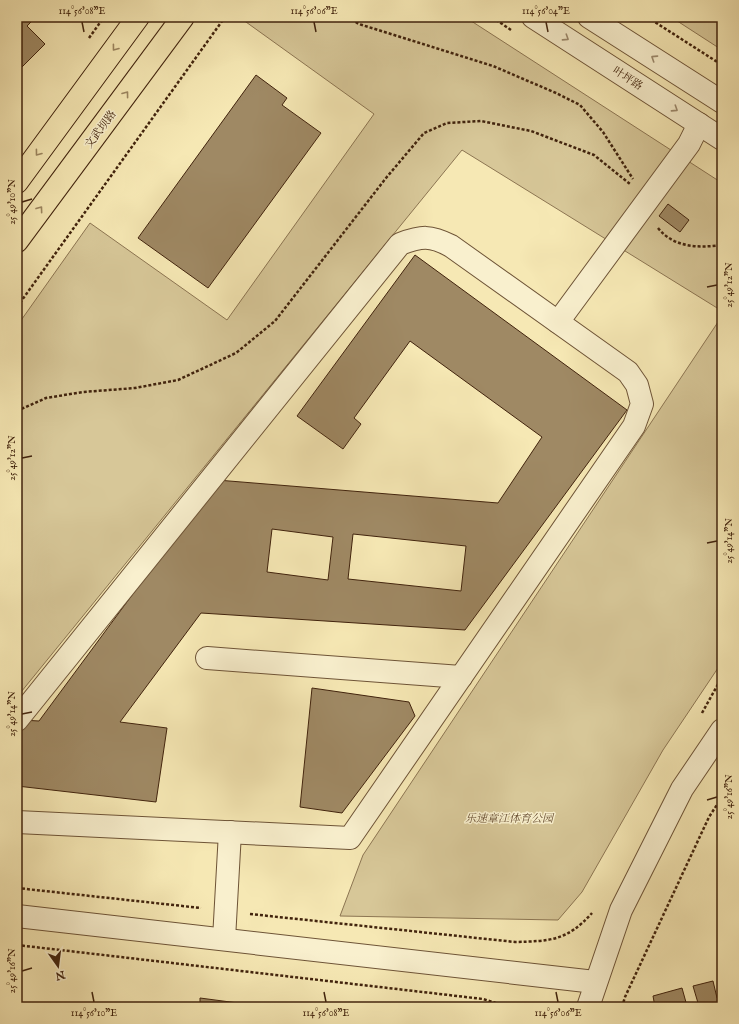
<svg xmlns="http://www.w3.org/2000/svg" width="739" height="1024" font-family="'IM FELL English','Noto Serif SC',serif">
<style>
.green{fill:#d7c798;stroke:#8c7552}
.building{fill:#9f8964;stroke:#41230d;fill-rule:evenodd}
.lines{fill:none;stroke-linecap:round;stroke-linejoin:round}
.minor-casing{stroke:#6e5437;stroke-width:24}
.major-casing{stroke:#41230d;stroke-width:24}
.path{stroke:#41230d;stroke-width:2.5;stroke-dasharray:3 2;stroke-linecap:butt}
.minor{stroke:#f9f0ce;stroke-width:22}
.major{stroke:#f6e8b4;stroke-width:22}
.oneway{stroke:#9d8a6e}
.oneway2{stroke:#9c8660}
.ticks{fill:none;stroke:#41230d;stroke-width:1.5}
.labels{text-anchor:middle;stroke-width:3;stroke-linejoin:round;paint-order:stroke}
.street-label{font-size:11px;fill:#41230d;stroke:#f9f0ce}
.park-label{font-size:11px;font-style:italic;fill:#664c30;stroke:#f9f0ce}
.neatline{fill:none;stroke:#41230d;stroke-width:1.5}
.ticks-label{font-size:10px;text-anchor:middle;fill:#41230d}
</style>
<rect width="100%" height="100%" fill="#f6e8b4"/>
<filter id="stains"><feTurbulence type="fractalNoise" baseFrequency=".005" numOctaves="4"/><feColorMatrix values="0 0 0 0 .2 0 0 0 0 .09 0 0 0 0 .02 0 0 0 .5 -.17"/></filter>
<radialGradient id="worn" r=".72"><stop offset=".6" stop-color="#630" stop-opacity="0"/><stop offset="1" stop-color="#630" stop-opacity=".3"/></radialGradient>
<g class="green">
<path d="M 239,17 L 465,17 L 722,183 L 722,311 L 462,150 L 17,697 L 17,326 L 90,223 L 227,320 L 374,114 Z"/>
<path d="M 671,17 L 722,17 L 722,50 Z"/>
<path d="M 722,316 L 722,662 L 663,750 L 582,892 L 558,920 L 340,916 L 363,855 Z"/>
</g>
<g class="building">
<path d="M 17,17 L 36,17 L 27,26 L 45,44 L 17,72 Z"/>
<path d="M 256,75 L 287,98 L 282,105 L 321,133 L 208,288 L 138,238 Z"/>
<path d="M 668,204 L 689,220 L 680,232 L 659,216 Z"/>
<path d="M 415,255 L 627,410 L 465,630 L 201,613 L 120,722 L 167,728 L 156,802 L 17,786 L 17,727 L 22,720 L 39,721 L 217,480 L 498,503 L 542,437 L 410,341 L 354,418 L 361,424 L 343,449 L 297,416 ZM 272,529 L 333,537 L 328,580 L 267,572 ZM 353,534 L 466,546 L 461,591 L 348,579 Z"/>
<path d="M 312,688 L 409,702 L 415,716 L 342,813 L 300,807 Z"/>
<path d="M 713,981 L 717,998 L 722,997 L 722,1007 L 655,1007 L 653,996 L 682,988 L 687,1006 L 698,1003 L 693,986 Z"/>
<path d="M 200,998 L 268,1007 L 200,1007 Z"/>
</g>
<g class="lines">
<g class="minor-casing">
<g id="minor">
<path d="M 533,17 L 722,139"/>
<path d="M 589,17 L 722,102"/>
<path d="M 558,322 L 689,144 L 699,124"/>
<path d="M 207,658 L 461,677"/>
<path d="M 17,720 L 400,244 C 422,236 430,235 451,246 L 628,372 L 637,385 L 642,404 L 634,426 L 350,838 L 17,822"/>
<path d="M 17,916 L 595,982"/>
<path d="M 224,939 L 230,832"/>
<path d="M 588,1007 L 621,910 L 682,789 L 722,730"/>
</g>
</g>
<g class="major-casing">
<g id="major">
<path d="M 17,182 L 138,17"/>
<path d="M 17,241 L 183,17"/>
</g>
</g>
<g class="path">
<path d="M 347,17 L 359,24 L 493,66 L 556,93 L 580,105 L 603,132 L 633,179"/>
<path d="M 492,17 L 511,30"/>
<path d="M 647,17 L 722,65"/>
<path d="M 89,38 L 104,17"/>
<path d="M 658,228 C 674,248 699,248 722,245"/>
<path d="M 17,307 L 225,17"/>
<path d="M 17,411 L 46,398 L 83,392 L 135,388 L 178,380 L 236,353 L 275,321 L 386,178 L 424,133 L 447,123 L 481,121 L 531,131 L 594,155 L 630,184"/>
<path d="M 702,713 L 722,677"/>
<path d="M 17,888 L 201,908"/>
<path d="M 250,914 L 515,942 C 550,941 567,941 592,913"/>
<path d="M 17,945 L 483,999 L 509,1007"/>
<path d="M 622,1007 L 625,997 L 709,817 L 722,797"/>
</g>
<use href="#minor" class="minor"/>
<use href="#major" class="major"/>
</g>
<defs><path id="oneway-chevron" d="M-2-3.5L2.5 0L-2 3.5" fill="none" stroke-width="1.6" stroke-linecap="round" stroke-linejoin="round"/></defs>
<g class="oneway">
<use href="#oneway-chevron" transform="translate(566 38) rotate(33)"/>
<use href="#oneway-chevron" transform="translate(654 58) rotate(-147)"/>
<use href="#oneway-chevron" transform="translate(675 109) rotate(33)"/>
</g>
<g class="oneway2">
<use href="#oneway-chevron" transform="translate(115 48) rotate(127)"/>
<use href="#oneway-chevron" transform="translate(126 94) rotate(-53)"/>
<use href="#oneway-chevron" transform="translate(38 153) rotate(127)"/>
<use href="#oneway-chevron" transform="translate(40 209) rotate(-54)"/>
</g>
<path class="ticks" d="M 82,22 L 84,32M 314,22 L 316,32M 546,22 L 548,32M 22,202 L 32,199M 707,287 L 717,285M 22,458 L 32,456M 707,543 L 717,541M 22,714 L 32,712M 707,800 L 717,797M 22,971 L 32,968M 92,992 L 94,1002M 324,992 L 326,1002M 556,992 L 558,1002"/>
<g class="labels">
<g class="street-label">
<text transform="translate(628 78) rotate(33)" y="4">叶坪路</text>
<text transform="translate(100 129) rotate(-53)" y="4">文武坝路</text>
</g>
<g class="park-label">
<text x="509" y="822">乐速章江体育公园</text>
</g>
</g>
<rect width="739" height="1024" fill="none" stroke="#f6e8b4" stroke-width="44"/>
<g transform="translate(58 966) rotate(166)" stroke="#f9f0ce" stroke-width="3" paint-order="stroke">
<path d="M0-3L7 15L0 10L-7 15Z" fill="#41230d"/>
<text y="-6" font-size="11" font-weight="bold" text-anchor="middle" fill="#41230d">N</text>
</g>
<rect x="22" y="22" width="695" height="980" class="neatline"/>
<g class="ticks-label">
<text x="82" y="14">114°56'08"E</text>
<text x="314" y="14">114°56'06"E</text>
<text x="546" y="14">114°56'04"E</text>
<text transform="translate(11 202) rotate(-90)" y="4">25°49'10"N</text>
<text transform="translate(728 285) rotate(-90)" y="4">25°49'12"N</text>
<text transform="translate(11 458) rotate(-90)" y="4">25°49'12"N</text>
<text transform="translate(728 541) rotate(-90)" y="4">25°49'14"N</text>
<text transform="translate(11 714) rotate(-90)" y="4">25°49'14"N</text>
<text transform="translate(728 797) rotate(-90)" y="4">25°49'16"N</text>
<text transform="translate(11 971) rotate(-90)" y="4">25°49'16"N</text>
<text x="94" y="1016">114°56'10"E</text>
<text x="326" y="1016">114°56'08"E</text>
<text x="558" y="1016">114°56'06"E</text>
</g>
<rect width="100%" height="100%" filter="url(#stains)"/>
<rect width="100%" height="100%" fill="url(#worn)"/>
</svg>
